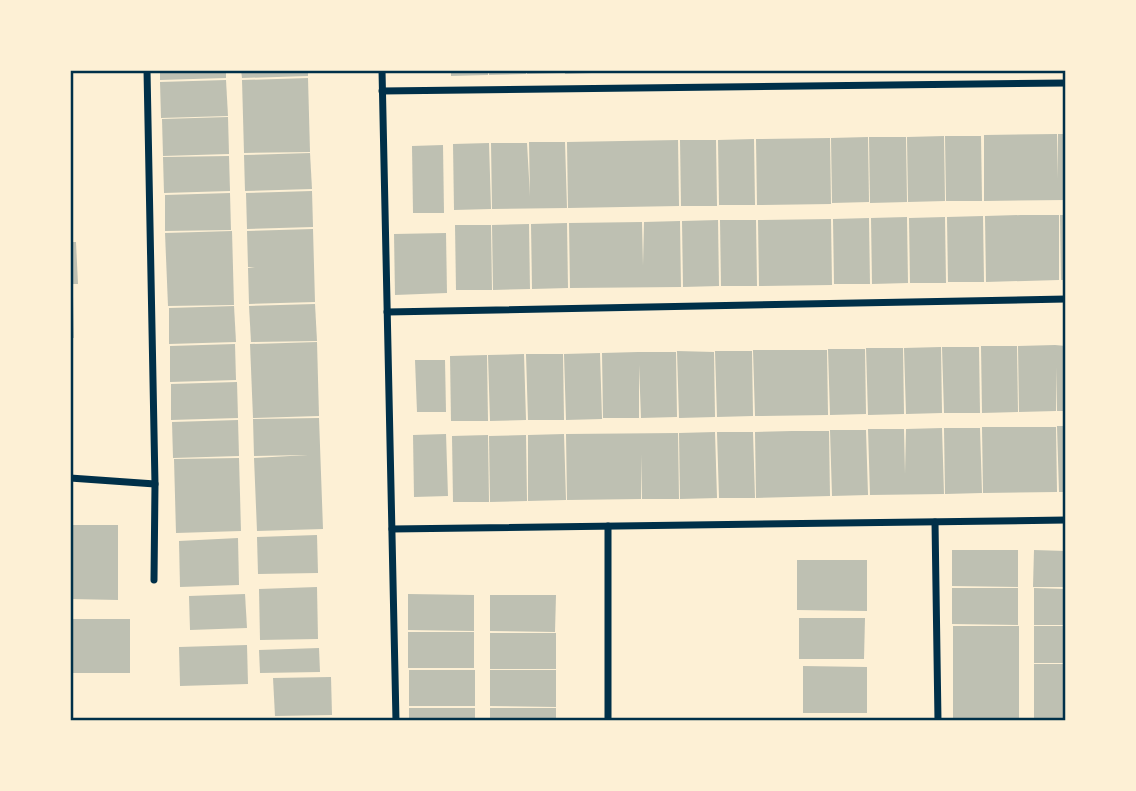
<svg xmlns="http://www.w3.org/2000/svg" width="1136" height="791" font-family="'Roboto Condensed',sans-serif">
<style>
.building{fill:#bec0b2}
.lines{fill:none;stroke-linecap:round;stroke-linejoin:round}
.minor{stroke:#003049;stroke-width:7}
.neatline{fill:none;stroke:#003049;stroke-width:2.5}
</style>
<rect width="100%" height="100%" fill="#fdf0d5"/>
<g class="building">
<path d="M 160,70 L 226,70 L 226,78 L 160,80 Z"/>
<path d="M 241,70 L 308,70 L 308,76 L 242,78 Z"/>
<path d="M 451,70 L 488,70 L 488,75 L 451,76 Z"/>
<path d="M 489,70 L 526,70 L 526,74 L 489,75 Z"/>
<path d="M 527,70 L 564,70 L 564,73 L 527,74 Z"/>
<path d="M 565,70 L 619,70 L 619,72 L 565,74 Z"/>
<path d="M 308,78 L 310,152 L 244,153 L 242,80 Z"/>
<path d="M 226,80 L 228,116 L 161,118 L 160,82 Z"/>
<path d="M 228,117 L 229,154 L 163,156 L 162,119 Z"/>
<path d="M 1057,134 L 1058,179 L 1058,134 L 1066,134 L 1066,200 L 984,201 L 984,135 Z"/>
<path d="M 944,136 L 945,201 L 908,202 L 907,137 Z"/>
<path d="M 945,136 L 981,136 L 982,201 L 946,201 Z"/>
<path d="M 868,137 L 869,202 L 832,203 L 831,138 Z"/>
<path d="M 869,137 L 906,137 L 907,202 L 870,203 Z"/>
<path d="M 830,138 L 831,204 L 757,205 L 756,139 Z"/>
<path d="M 754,139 L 755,205 L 719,205 L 718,140 Z"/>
<path d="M 678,140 L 679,206 L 568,208 L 567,142 Z"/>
<path d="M 680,140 L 716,140 L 717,206 L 681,206 Z"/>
<path d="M 529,142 L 565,142 L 567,208 L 492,209 L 491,143 L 527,143 L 530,196 Z"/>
<path d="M 489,143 L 491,209 L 454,210 L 453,144 Z"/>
<path d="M 443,145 L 444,213 L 413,213 L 412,146 Z"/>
<path d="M 310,153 L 312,189 L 245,191 L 244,155 Z"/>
<path d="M 229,156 L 230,191 L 164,193 L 163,157 Z"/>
<path d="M 312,191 L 313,227 L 247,229 L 246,193 Z"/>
<path d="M 230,193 L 231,230 L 165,231 L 165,195 Z"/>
<path d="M 1021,215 L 1059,215 L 1059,280 L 986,282 L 985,216 Z"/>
<path d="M 1060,215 L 1066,215 L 1066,280 L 1061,280 Z"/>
<path d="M 983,216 L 984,282 L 948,282 L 947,217 Z"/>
<path d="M 907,217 L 908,283 L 872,284 L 871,218 Z"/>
<path d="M 945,217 L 946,283 L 910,283 L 909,218 Z"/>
<path d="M 869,218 L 870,284 L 834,284 L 833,219 Z"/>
<path d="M 831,219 L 832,285 L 759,286 L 758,220 Z"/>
<path d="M 718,220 L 719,286 L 683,287 L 682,221 Z"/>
<path d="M 720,220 L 756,220 L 757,286 L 721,286 Z"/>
<path d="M 680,221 L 681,287 L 570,288 L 569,223 L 642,222 L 643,266 L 644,222 Z"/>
<path d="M 567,223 L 568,288 L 532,289 L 531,224 Z"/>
<path d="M 529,224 L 530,289 L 493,290 L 492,225 Z"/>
<path d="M 455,225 L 491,225 L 492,290 L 456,290 Z"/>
<path d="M 313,229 L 315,302 L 249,304 L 248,268 L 255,267 L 248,267 L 247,231 Z"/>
<path d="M 232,231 L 234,305 L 168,306 L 165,233 Z"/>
<path d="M 446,233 L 447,293 L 395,295 L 394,234 Z"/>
<path d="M 70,242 L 76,242 L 78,284 L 70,284 Z"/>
<path d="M 70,296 L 73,296 L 74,338 L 70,338 Z"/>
<path d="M 315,304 L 317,341 L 251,342 L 249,306 Z"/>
<path d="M 234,306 L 236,342 L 169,344 L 169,308 Z"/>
<path d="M 317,342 L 319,416 L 253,418 L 250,344 Z"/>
<path d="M 235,344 L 236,380 L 170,382 L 170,346 Z"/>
<path d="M 1055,345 L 1066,346 L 1066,411 L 1057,411 L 1056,367 L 1056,411 L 1019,412 L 1018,346 Z"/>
<path d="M 981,346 L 1017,346 L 1018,412 L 982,413 Z"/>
<path d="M 941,347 L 942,413 L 906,414 L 904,348 Z"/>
<path d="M 942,347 L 979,347 L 980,413 L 944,413 Z"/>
<path d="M 866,348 L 903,348 L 904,414 L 868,415 Z"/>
<path d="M 828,349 L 865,349 L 866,414 L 830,415 Z"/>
<path d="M 753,350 L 827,350 L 828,415 L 755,416 Z"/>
<path d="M 677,351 L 714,352 L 715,417 L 679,418 Z"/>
<path d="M 715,351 L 752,351 L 753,416 L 717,417 Z"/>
<path d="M 638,352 L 676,352 L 677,417 L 641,418 L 639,365 L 639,418 L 603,418 L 602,353 Z"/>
<path d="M 600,353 L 602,419 L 566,420 L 564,354 Z"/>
<path d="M 524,354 L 526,420 L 490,421 L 488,355 Z"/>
<path d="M 526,354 L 563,354 L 564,420 L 528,420 Z"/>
<path d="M 487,355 L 488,421 L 451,421 L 450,356 Z"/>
<path d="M 415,360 L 445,360 L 446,412 L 417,412 Z"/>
<path d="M 237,382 L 238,418 L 171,420 L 171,384 Z"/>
<path d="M 319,418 L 323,529 L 257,531 L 254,458 L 308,455 L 254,456 L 253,419 Z"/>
<path d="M 238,420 L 239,456 L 173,458 L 172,422 Z"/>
<path d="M 1057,426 L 1066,426 L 1066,492 L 1059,492 Z"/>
<path d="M 982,427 L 1056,427 L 1057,492 L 983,493 Z"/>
<path d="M 942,428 L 944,494 L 870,495 L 868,429 L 904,429 L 905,474 L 906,429 Z"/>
<path d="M 944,428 L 980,428 L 982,493 L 945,494 Z"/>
<path d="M 830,430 L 866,430 L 868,495 L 832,496 Z"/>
<path d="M 792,431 L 829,431 L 830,496 L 756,498 L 755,432 Z"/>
<path d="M 715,432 L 717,498 L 680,499 L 679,433 Z"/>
<path d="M 717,432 L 753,432 L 755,498 L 719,498 Z"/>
<path d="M 678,433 L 679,499 L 642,499 L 641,454 L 641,499 L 567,500 L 566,434 Z"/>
<path d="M 446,434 L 448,496 L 414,497 L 413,435 Z"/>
<path d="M 564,434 L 566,500 L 528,501 L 528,435 Z"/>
<path d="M 488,435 L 489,502 L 453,502 L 452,436 Z"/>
<path d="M 526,435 L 527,501 L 490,502 L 489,436 Z"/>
<path d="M 239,458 L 241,531 L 176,533 L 174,459 Z"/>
<path d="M 70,525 L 118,525 L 118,600 L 70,599 Z"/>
<path d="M 317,535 L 318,573 L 258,574 L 257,537 Z"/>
<path d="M 238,538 L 239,585 L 180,587 L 179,541 Z"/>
<path d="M 952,550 L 1018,550 L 1018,587 L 952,586 Z"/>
<path d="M 1034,550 L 1066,551 L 1066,587 L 1033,587 Z"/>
<path d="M 797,560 L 867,560 L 867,611 L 797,610 Z"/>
<path d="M 317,587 L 318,639 L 260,640 L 259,589 Z"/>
<path d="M 952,588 L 1018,588 L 1018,625 L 952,624 Z"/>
<path d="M 1034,588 L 1066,589 L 1066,625 L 1034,625 Z"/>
<path d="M 245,594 L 247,628 L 190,630 L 189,596 Z"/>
<path d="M 408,594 L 474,595 L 474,631 L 408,630 Z"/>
<path d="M 490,595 L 556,595 L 555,632 L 490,631 Z"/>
<path d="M 799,618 L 865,618 L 864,659 L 799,659 Z"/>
<rect x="71" y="619" width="59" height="54"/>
<rect x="953" y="626" width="66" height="95"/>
<rect x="1034" y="626" width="32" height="37"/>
<rect x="408" y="632" width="66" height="36"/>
<rect x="490" y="633" width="66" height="36"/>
<path d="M 247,645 L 248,684 L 180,686 L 179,647 Z"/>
<path d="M 319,648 L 320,672 L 260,673 L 259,650 Z"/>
<rect x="1034" y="664" width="32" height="57"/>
<path d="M 803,666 L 867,667 L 867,713 L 803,713 Z"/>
<rect x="409" y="670" width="66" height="36"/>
<path d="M 490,670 L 556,670 L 556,707 L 490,706 Z"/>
<path d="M 331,677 L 332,715 L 275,716 L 273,678 Z"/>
<rect x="409" y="708" width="66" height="13"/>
<rect x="490" y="708" width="66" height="13"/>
</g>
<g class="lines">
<g class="minor">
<path d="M 147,70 L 155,484 L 154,580"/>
<path d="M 382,70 L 396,721"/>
<path d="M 382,91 L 1066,83"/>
<path d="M 387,312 L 1066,299"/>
<path d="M 70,478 L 155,484"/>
<path d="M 935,522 L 938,721"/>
<path d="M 392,529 L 1066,520"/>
<path d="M 608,721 L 608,526"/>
</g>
</g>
<rect width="1136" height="791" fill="none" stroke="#fdf0d5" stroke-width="144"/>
<rect x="72" y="72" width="992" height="647" class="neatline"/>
</svg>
